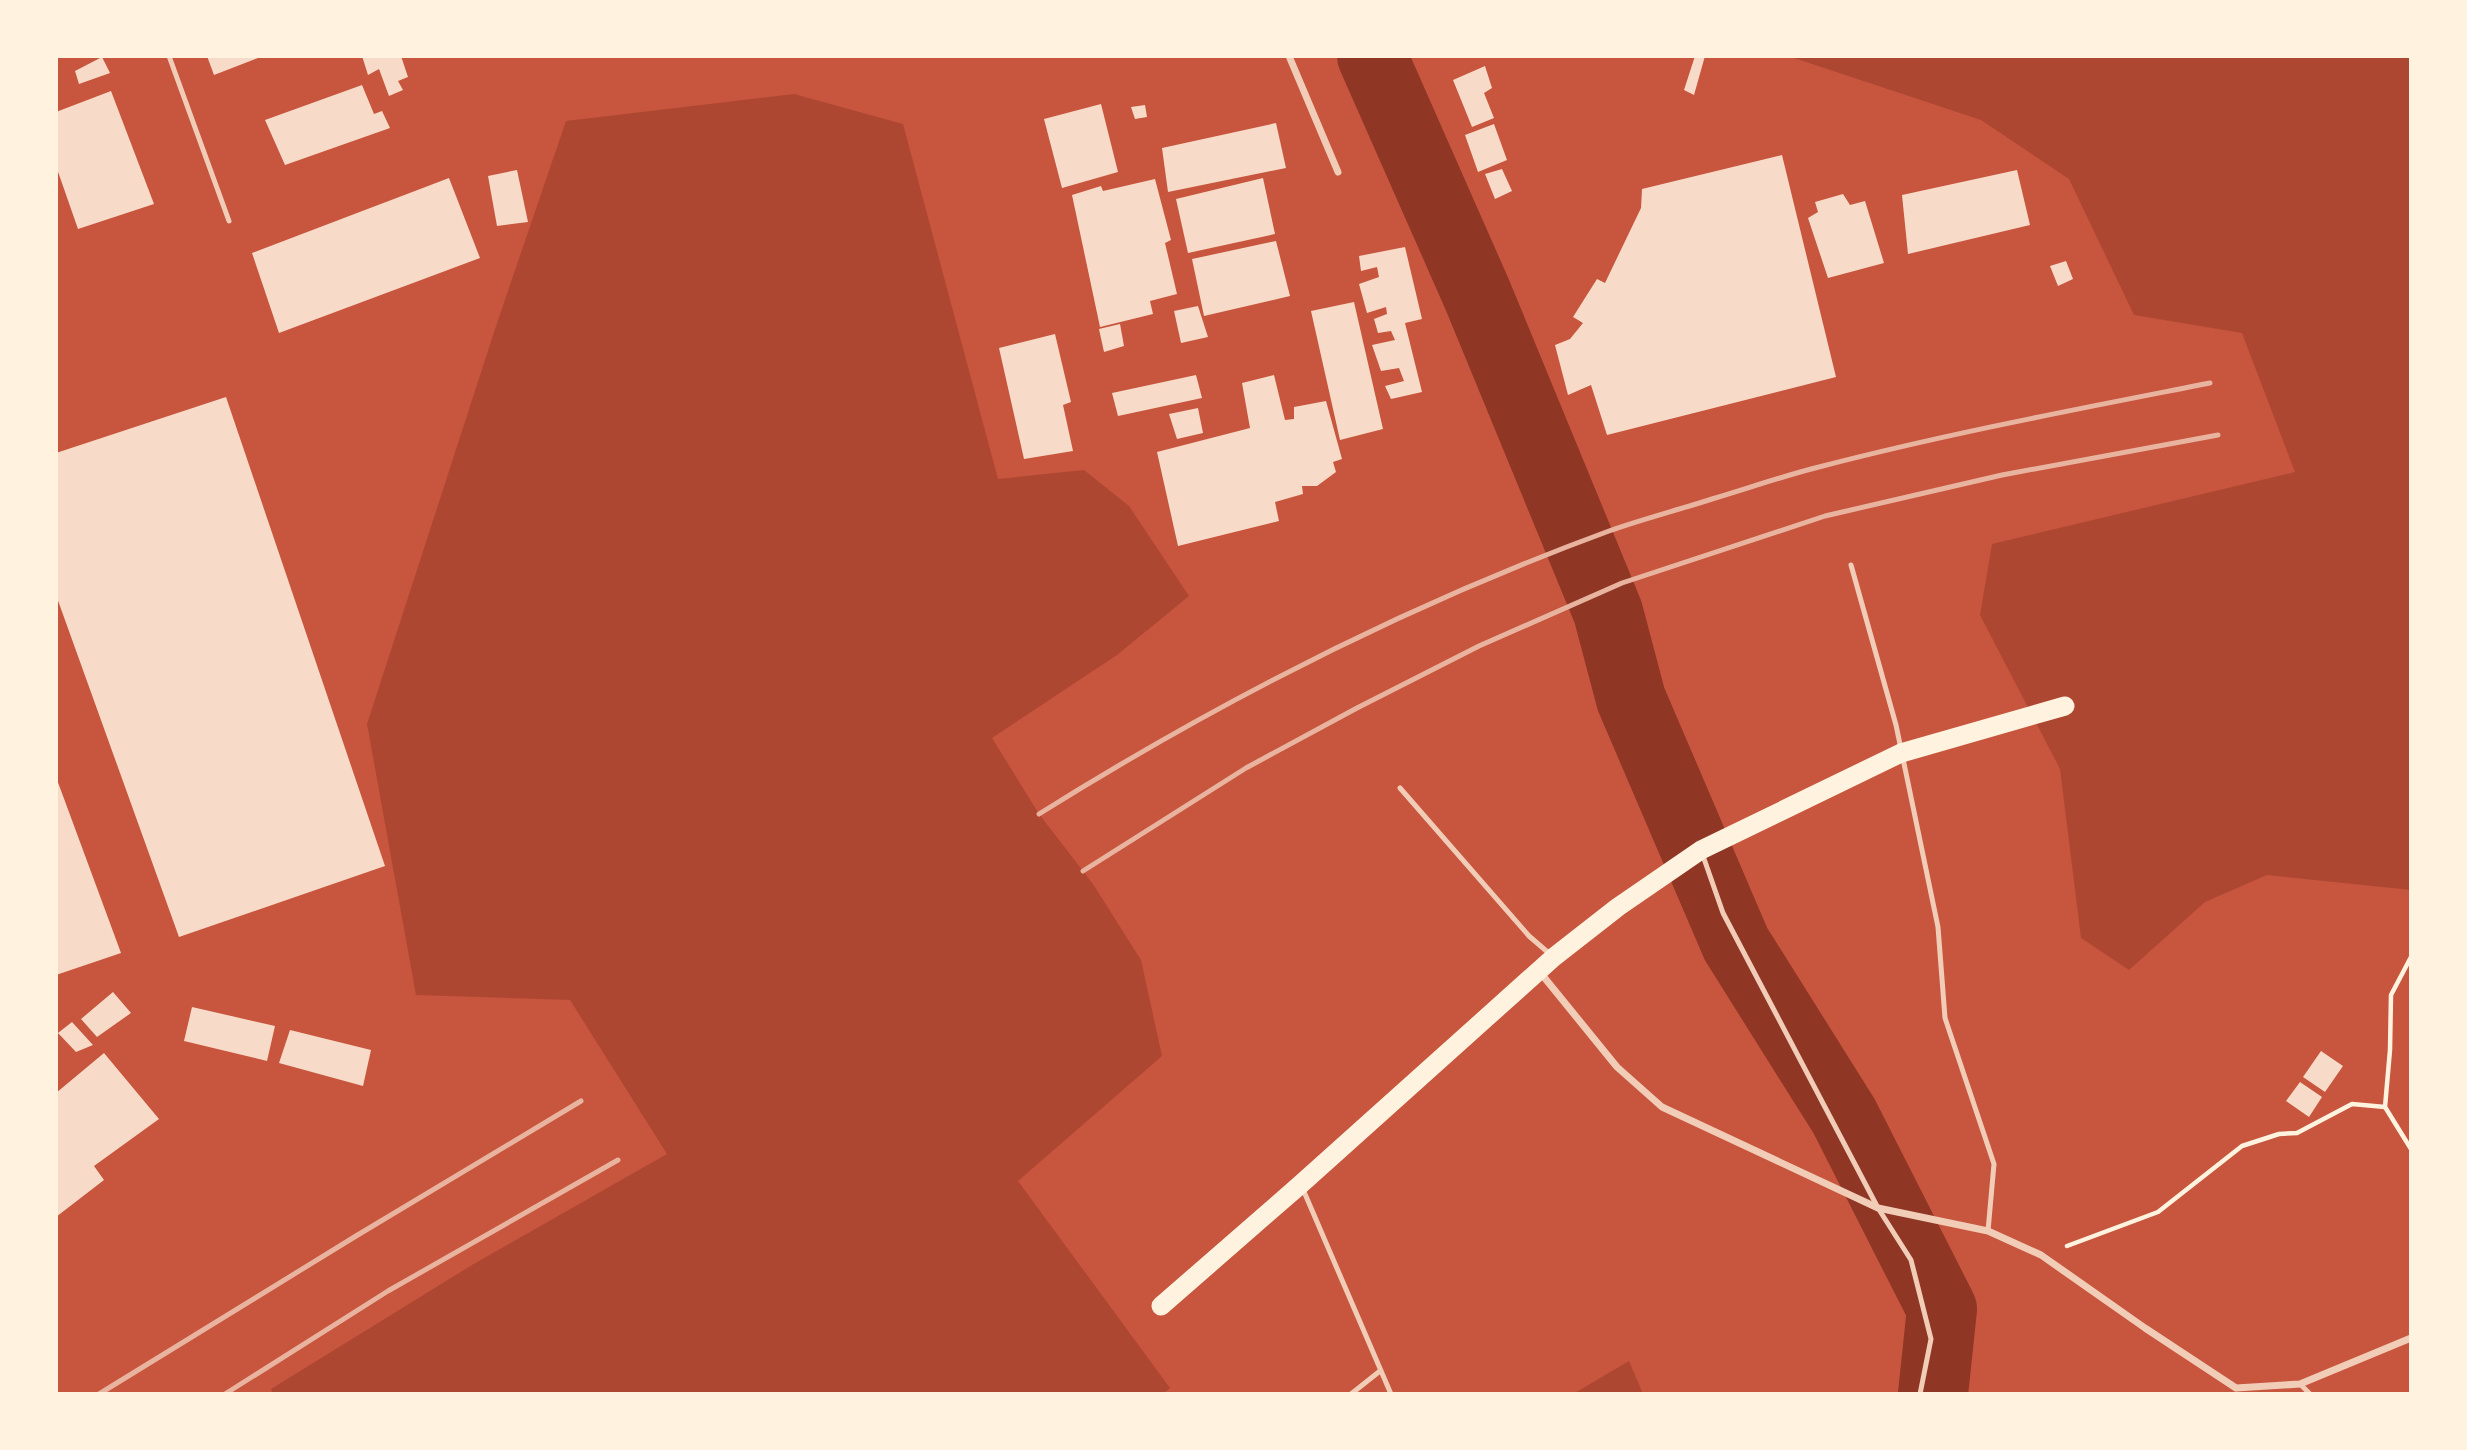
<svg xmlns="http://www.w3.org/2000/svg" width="2467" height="1450" font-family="'Roboto Condensed',sans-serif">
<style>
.green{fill:#ae4732}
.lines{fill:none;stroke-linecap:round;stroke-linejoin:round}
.river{stroke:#8f3625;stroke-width:70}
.building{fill:#f7dbc8}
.path{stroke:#fff3e0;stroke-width:4.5}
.service{stroke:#f1ccb7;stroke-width:5}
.minor{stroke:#f1ccb7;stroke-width:7}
.trunk{stroke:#fff3e0;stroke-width:19}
.rail{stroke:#e9b49f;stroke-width:5}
</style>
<rect width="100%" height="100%" fill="#c8553d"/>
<g class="green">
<path d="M 1788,56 L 2411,56 L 2411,890 L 2267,875 L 2205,902 L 2129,970 L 2081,938 L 2060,769 L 1980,615 L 1992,544 L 2295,472 L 2242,333 L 2134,315 L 2069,179 L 1981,120 Z"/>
<path d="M 794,94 L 903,124 L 998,479 L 1084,470 L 1129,506 L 1189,596 L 1117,655 L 992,738 L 1039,814 L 1093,884 L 1141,960 L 1162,1056 L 1018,1181 L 1170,1388 L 1163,1394 L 273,1394 L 271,1389 L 472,1265 L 667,1154 L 570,1000 L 416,995 L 367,724 L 497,323 L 566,121 Z"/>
<path d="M 1629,1361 L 1643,1394 L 1573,1394 Z"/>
</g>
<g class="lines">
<path class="river" d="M 1372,56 L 1477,294 L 1608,612 L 1631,699 L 1736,944 L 1844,1116 L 1942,1309 L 1933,1394"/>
</g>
<g class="building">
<path d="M 207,56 L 263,56 L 214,75 Z"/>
<path d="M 362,56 L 401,56 L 408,77 L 398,81 L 403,90 L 389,96 L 379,69 L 368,75 Z"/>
<path d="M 1695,56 L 1705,56 L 1694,95 L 1684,90 Z"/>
<path d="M 102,57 L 110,73 L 79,84 L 75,71 Z"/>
<path d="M 1485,66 L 1492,88 L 1484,93 L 1494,118 L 1472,127 L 1453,80 Z"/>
<path d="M 362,85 L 374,114 L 382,111 L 390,128 L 285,165 L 265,120 Z"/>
<path d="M 111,91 L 154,204 L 78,229 L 56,166 L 56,112 Z"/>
<path d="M 1101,104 L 1118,172 L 1062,188 L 1044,119 Z"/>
<path d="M 1145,105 L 1147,117 L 1135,119 L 1131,107 Z"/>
<path d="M 1276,123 L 1286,168 L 1168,192 L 1162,148 Z"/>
<path d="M 1494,124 L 1507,160 L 1478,172 L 1465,135 Z"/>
<path d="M 1782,155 L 1836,377 L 1607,435 L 1591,385 L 1568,395 L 1555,345 L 1570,339 L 1583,323 L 1573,317 L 1597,279 L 1605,283 L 1641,208 L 1642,189 Z"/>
<path d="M 1502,169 L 1512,191 L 1495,199 L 1485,174 Z"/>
<path d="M 517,170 L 528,222 L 497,226 L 488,176 Z"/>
<path d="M 2017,170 L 2030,225 L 1908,254 L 1902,195 Z"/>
<path d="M 449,178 L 480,258 L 279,333 L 252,253 Z"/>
<path d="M 1263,178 L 1275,234 L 1188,253 L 1176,199 Z"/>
<path d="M 1155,179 L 1171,240 L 1165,243 L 1177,294 L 1150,301 L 1153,314 L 1100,327 L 1072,195 L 1101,186 L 1103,191 Z"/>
<path d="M 1843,194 L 1850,205 L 1865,201 L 1884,263 L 1828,278 L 1808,218 L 1818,212 L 1815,202 Z"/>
<path d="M 1276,241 L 1290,296 L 1204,316 L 1192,259 Z"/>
<path d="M 1405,247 L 1422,319 L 1405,323 L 1422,392 L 1391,399 L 1385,386 L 1404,381 L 1399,368 L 1381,371 L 1372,345 L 1395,340 L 1391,331 L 1378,333 L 1374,319 L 1387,314 L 1386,307 L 1367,313 L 1359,284 L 1379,277 L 1377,267 L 1361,271 L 1359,256 Z"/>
<path d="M 2066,261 L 2073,279 L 2058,286 L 2050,266 Z"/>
<path d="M 1354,302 L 1383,429 L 1340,440 L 1311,311 Z"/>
<path d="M 1198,306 L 1208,337 L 1181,343 L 1174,311 Z"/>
<path d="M 1120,324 L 1124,346 L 1104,352 L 1099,329 Z"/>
<path d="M 1055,334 L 1071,402 L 1063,405 L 1073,451 L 1024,459 L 999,348 Z"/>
<path d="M 1196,375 L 1202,398 L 1118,416 L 1112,393 Z"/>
<path d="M 1274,375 L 1285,420 L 1294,419 L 1294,407 L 1326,401 L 1342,459 L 1333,462 L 1336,472 L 1317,486 L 1302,486 L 1303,494 L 1275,502 L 1279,521 L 1178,546 L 1157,452 L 1250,428 L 1242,383 Z"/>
<path d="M 226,397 L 385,866 L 179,937 L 56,595 L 56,453 Z"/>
<path d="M 1198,408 L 1203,433 L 1177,439 L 1169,414 Z"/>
<path d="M 56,777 L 121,953 L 56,975 Z"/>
<path d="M 113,992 L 131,1013 L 97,1037 L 81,1019 Z"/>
<path d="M 192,1007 L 275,1026 L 267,1061 L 184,1041 Z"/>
<path d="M 72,1022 L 93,1045 L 76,1052 L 58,1033 Z"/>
<path d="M 290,1030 L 371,1050 L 363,1086 L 279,1063 Z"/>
<path d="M 2321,1051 L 2343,1066 L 2325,1092 L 2303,1077 Z"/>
<path d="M 104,1053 L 159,1119 L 94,1166 L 104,1180 L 56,1217 L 56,1093 Z"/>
<path d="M 2300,1082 L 2322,1097 L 2309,1117 L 2286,1101 Z"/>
</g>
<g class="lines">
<g class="path">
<path d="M 2411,957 L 2391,995 L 2390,1050 L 2385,1107 L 2411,1149"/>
<path d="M 2067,1246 L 2158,1212 L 2242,1146 L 2279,1134 L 2297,1133 L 2352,1104 L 2385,1107"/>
</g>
<g class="service">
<path d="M 169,56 L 229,221"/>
<path d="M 1851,565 L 1896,725 L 1938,927 L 1945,1018 L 1994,1164 L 1988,1231"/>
<path d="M 1400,788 L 1529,936 L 1551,955"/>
<path d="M 1702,853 L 1723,913 L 1878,1208 L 1911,1260 L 1931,1339 L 1920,1394"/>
<path d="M 1302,1187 L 1391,1394"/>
<path d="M 2300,1384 L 2310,1394"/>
<path d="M 1351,1394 L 1380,1371"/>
</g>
<g class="minor">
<path d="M 1289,56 L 1338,172"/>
<path d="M 1539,971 L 1617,1067 L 1662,1107 L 1878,1208 L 1988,1231 L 2041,1255 L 2145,1328 L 2236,1388 L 2300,1384 L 2411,1338"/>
</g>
<path class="trunk" d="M 1161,1306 L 1301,1184 L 1554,957 L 1618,907 L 1701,850 L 1901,753 L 2065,706"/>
<g class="rail">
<path d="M 1039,814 C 1218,702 1410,604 1609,531 C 1643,519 1678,510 1712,499 C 1746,489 1780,477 1815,468 C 1945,434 2078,409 2210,383"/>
<path d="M 1083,871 L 1246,768 L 1357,708 L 1479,646 L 1622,583 L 1825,516 L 2002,475 L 2218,435"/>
<path d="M 99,1394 L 356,1236 L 581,1101"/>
<path d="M 225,1394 L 388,1291 L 618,1160"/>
</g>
</g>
<rect width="2467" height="1450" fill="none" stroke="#fff3e0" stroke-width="116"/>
</svg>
